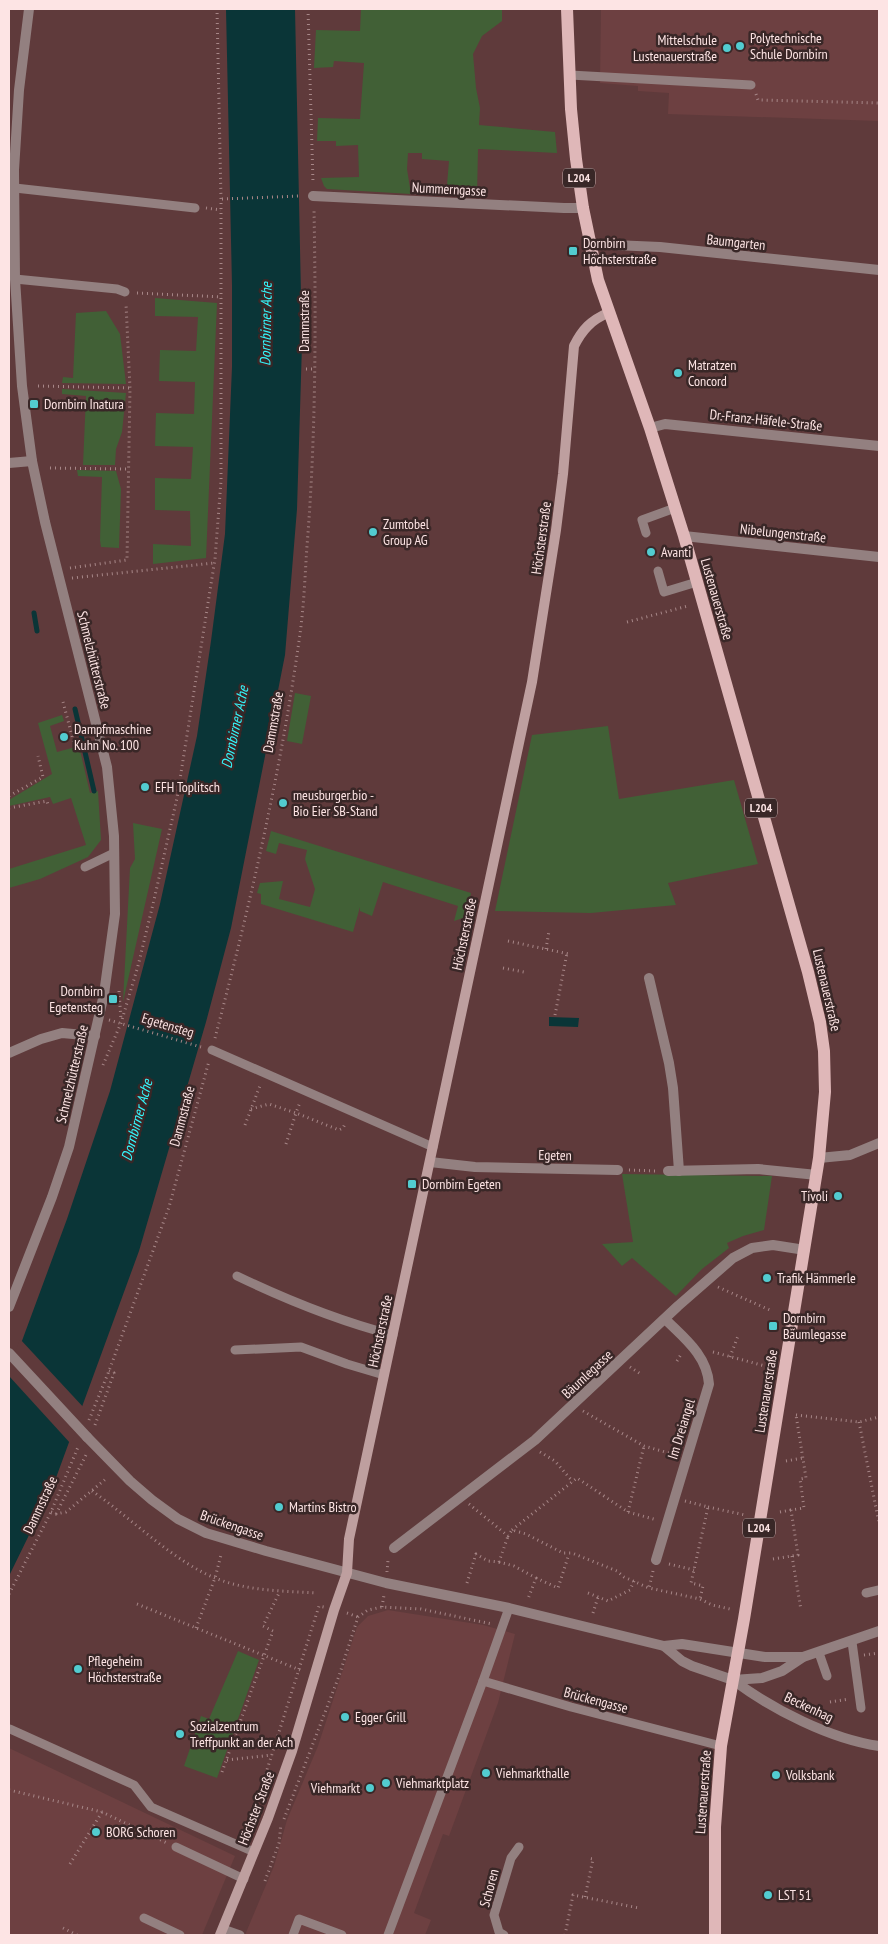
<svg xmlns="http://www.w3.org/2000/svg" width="888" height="1944" font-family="'PT Sans Narrow',sans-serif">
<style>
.built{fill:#6d4041}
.green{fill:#416036}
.water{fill:#0a3537}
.pier{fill:#5f3a3b}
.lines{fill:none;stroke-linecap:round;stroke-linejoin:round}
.stream{stroke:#0a3537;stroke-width:5}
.path{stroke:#a78788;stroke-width:3;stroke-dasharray:1 4;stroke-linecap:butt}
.service{stroke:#938080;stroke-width:9}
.minor{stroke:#938080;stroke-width:10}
.tertiary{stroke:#938080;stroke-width:10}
.secondary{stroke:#be9f9f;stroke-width:10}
.primary{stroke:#dfb7b8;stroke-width:12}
.tertiary-bridge{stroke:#938080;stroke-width:10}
.poi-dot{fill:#52ccd0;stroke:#392727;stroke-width:2}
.labels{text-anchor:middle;stroke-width:5;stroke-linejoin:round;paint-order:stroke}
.shield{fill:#392727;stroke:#c2abab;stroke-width:1}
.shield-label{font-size:12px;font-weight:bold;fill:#fde4e4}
.poi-label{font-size:14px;fill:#fde4e4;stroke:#392727;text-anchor:start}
.street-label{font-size:14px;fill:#fde4e4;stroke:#392727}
.water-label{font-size:15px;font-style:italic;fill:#33f8fd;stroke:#392727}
</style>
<rect width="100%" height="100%" fill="#5f3a3b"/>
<g class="built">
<path d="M 601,9 L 879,9 L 879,121 L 668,114 L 669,93 L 638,91 L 638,86 L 600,83 Z"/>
<path d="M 388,1610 L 483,1625 L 515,1634 L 498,1703 L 449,1836 L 443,1834 L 414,1913 L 431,1920 L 425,1935 L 245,1935 L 274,1866 L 287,1820 L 318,1746 L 357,1627 L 368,1616 Z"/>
<path d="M 9,1748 L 235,1856 L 202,1935 L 9,1935 Z"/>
</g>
<g class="green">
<path d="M 361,9 L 502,9 L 502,21 L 482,36 L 473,54 L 476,88 L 480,108 L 479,125 L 555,132 L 557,153 L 478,149 L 477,196 L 424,193 L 429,184 L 447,185 L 449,161 L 422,159 L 422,153 L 408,153 L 407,169 L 411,194 L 327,189 L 324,186 L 321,178 L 359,177 L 358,145 L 336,146 L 336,141 L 317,141 L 318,118 L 360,119 L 364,63 L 334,61 L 333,67 L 314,68 L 316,30 L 360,31 Z"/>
<path d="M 155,298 L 217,303 L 206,558 L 153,564 L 153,544 L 191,546 L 190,511 L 155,510 L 155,478 L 191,479 L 193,447 L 155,446 L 156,413 L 194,414 L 195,382 L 159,381 L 160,350 L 196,351 L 198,317 L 155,316 Z"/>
<path d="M 106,311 L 120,334 L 126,384 L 62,383 L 63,377 L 73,378 L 76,313 Z"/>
<path d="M 62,389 L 126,393 L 122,432 L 116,449 L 115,465 L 83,465 L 86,396 L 62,394 Z"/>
<path d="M 77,470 L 116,471 L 121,489 L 119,548 L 101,547 L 100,540 L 102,477 L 78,476 Z"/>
<path d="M 295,693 L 311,696 L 302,744 L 287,741 Z"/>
<path d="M 62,715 L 64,721 L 50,726 L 57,752 L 79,746 L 90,793 L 98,791 L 101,840 L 88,857 L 40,879 L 9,888 L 9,869 L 86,845 L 71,798 L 53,804 L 50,797 L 9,806 L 9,800 L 52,774 L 38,723 Z"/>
<path d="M 608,726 L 619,799 L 734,780 L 758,864 L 668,883 L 676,905 L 591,913 L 495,911 L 532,735 Z"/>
<path d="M 133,823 L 162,829 L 123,1002 L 130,868 L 135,859 Z"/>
<path d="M 271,831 L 471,893 L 466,917 L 454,921 L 458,906 L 383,882 L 372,916 L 360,911 L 360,907 L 353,932 L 261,904 L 261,894 L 257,893 L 260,883 L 283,881 L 279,899 L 310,907 L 315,889 L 305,859 L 307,850 L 279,843 L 276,854 L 266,851 Z"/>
<path d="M 622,1174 L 772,1176 L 764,1230 L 743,1236 L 727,1243 L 729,1248 L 702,1269 L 676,1296 L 632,1258 L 622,1266 L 602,1244 L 633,1242 Z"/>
<path d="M 238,1651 L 259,1660 L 217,1778 L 184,1766 L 201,1716 L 209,1719 Z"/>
</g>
<g class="water">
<path d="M 226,9 L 295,9 L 302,344 L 297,509 L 285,655 L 231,928 L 206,1022 L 139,1251 L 53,1486 L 9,1576 L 9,1376 L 67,1219 L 110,1091 L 160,904 L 197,736 L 211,641 L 225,534 L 232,367 L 232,285 Z"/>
<path d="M 549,1017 L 579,1018 L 578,1027 L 549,1026 Z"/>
</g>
<path class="pier" d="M 20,1339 L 85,1409 L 71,1444 L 9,1376 L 9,1369 Z"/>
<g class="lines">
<g class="stream">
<path d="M 34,613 L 37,631"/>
<path d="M 75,709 L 94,791"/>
</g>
<g class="path">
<path d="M 308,9 L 313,183"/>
<path d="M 756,94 L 758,100 L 879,103"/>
<path d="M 222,199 L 300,196"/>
<path d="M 206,208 L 221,210"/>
<path d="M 137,293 L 222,297"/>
<path d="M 306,369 L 315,369"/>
<path d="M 38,386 L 130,388"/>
<path d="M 50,468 L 129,469"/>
<path d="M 70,568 L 127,560 L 130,388 L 126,304"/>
<path d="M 72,578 L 214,563"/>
<path d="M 627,622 L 688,606"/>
<path d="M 63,702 L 75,747 L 90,743"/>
<path d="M 9,796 L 43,777 L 38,756"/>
<path d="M 9,808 L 47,801 L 48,805"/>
<path d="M 508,941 L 569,954"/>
<path d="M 546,949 L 549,931"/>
<path d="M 503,968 L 524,972"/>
<path d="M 119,991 L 121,1020"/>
<path d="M 555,1015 L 567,953"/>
<path d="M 109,1020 L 201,1047"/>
<path d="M 215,1038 C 250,905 281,771 300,634 C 304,605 305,575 307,546 C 316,434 316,322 314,209"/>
<path d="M 103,1065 L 121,1023 L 138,966 L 154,900 L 177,798 L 215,559 L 221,481 L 221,199 L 217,9"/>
<path d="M 251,1109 L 269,1104 L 296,1113 L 300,1102"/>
<path d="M 245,1125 L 261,1083"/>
<path d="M 286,1144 L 296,1113 L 339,1130 L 343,1128 L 346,1122"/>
<path d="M 629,1170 L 657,1171"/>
<path d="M 718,1287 L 772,1311"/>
<path d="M 713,1352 L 765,1366"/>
<path d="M 730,1357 L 738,1336"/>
<path d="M 677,1361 L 682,1353"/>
<path d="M 630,1367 L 642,1375"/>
<path d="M 583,1411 L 644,1446 L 676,1455"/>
<path d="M 796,1415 L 859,1422 L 879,1417"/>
<path d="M 89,1420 L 109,1371 L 169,1207 L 209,1061"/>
<path d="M 859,1422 L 879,1523"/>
<path d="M 95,1425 L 114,1373 L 109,1371"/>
<path d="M 540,1452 L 555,1461 L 573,1482"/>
<path d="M 786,1461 L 803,1458"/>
<path d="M 92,1491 C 130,1517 173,1561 215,1578 C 247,1591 283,1591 317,1593"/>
<path d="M 685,1501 L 708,1507 L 691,1583 L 703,1586 L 700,1599"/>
<path d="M 469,1504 L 508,1536 L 512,1530 L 526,1534 L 563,1553 L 572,1553 L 617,1571 L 624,1577 L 649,1588"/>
<path d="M 708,1507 L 745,1515"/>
<path d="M 51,1512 L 56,1514 L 66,1512 L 107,1478"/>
<path d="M 628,1512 L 644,1446"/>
<path d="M 780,1512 L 791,1510"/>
<path d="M 56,1514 L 86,1455"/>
<path d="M 512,1530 L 577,1478 L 628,1512 L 657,1520"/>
<path d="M 792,1556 L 801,1610"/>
<path d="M 773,1559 L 798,1555 L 791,1510 L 804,1508 L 800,1479 L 806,1478 L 796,1415"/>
<path d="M 499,1562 L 514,1566 L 536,1578 L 528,1599"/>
<path d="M 669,1564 L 694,1570"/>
<path d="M 653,1571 L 649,1588 L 700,1599 L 712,1605 L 730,1609 L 729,1611"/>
<path d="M 387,1572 L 388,1560"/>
<path d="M 536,1578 L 558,1588 L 569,1554"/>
<path d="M 467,1583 L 476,1554 L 488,1561 L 499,1562 L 508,1536"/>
<path d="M 588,1593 L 608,1601 L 630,1590 L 634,1581"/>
<path d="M 9,1594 L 51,1512 L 78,1447"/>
<path d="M 137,1604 L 300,1670"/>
<path d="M 382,1607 L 384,1595"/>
<path d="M 347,1613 L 358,1617"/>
<path d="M 593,1613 L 598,1597"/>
<path d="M 196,1628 L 215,1578 L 221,1555"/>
<path d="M 864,1655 L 879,1653"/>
<path d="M 830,1702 L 849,1699"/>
<path d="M 227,1760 L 272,1755"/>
<path d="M 222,1772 L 273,1631 L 263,1626 L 280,1591"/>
<path d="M 9,1790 L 102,1812 L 167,1843"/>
<path d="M 252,1817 L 319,1606 L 324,1607"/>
<path d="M 284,1819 L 339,1676 L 358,1617 L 368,1610 L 382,1607 L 421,1609 L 492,1624"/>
<path d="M 70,1864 L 102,1812"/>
<path d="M 265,1881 L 279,1843 L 281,1824"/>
<path d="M 585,1897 L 593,1859 L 587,1858"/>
<path d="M 63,1928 L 77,1935"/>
<path d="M 565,1935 L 573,1895 L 639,1908"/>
</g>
<g class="service">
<path d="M 570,75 L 751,85"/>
<path d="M 15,188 L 195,208"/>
<path d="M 15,279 L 117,289 L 125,292"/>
<path d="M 646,533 L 642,520 L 675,508"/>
<path d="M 658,571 L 664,592 L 697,582"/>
<path d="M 85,867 L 114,853"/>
<path d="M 212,1050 L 433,1147"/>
<path d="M 237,1276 C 287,1300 339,1321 393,1335"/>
<path d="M 235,1350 L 301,1347 L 347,1364 L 384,1375"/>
<path d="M 866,1593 L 879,1590"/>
<path d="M 509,1608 L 483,1681 L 571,1707 L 721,1746"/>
<path d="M 852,1642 L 861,1708"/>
<path d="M 819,1653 L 827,1676"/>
<path d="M 10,1729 L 134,1785 L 151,1807 L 254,1852"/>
<path d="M 176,1847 L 244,1879"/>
<path d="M 144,1918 L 180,1935"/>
<path d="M 223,1929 L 240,1935"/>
<path d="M 293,1935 L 299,1919 L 342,1935"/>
<path d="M 388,1935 L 483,1681"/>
<path d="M 504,1935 L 499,1932 L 494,1915 L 511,1858 L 519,1847"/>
</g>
<g class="minor">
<path d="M 313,196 L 564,208 L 583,208"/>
<path d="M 590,244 L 660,247 L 879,270"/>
<path d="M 650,428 L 665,424 L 879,446"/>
<path d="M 9,463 L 32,461"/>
<path d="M 684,536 L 879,557"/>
<path d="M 649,978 L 669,1063 L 673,1088 L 679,1171"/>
<path d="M 819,1158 L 850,1155 L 879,1143"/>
<path d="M 430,1162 L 475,1167 L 618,1170"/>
<path d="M 668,1171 L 758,1169 L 817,1175"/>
<path d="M 394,1548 L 535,1440 L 678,1306 L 733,1258 L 752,1248 L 773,1245 L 805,1250"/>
<path d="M 656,1560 L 709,1384 C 707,1355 684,1338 665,1319"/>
<path d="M 733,1680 C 772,1709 830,1739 879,1746"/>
</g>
<g class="tertiary">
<path d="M 9,1053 L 41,1039 L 62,1033 L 95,1036"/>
<path d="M 9,1307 L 52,1197 L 69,1147 L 104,994 L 115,914 L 114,836 L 107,767 L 45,522 L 32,461 L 22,386 L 15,279 L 14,170 L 19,90 L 29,9"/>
<path d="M 87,1437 L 130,1481 L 152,1500 L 178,1519 L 206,1533 L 266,1551 L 386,1583 L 509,1608 L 664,1646 L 682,1644 L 765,1657 L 803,1657"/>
<path d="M 664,1646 L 682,1661 L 692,1666 L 733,1680 L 762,1678 L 782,1671 L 803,1657 L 879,1631"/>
</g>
<path class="secondary" d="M 220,1935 L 268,1818 L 292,1751 L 334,1610 L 347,1573 L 349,1539 L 532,682 L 556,530 L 563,474 L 574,346 C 582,330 591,320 608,313"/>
<path class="primary" d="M 567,9 L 571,109 L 576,159 L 583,208 L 598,280 L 650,428 L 684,536 L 808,972 L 820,1022 L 824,1051 L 825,1092 L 819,1158 L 744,1619 L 721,1746 L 715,1827 L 715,1935"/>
<path class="tertiary-bridge" d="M 9,1353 L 87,1437"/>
</g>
<g class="poi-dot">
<circle cx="740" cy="46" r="5"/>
<circle cx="727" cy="48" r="5"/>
<rect x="568" y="246" width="10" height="10" rx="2.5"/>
<circle cx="678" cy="373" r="5"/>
<rect x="29" y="399" width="10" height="10" rx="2.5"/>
<circle cx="373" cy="532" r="5"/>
<circle cx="651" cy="552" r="5"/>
<circle cx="64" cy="737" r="5"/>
<circle cx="145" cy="787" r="5"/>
<circle cx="283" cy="803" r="5"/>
<rect x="108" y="994" width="10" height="10" rx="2.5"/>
<rect x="407" y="1179" width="10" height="10" rx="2.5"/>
<circle cx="838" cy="1196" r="5"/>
<circle cx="767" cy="1278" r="5"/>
<rect x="768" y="1321" width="10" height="10" rx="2.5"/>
<circle cx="279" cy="1507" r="5"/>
<circle cx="78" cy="1669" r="5"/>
<circle cx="345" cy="1717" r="5"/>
<circle cx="180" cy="1734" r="5"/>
<circle cx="486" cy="1773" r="5"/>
<circle cx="776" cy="1775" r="5"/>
<circle cx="386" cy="1783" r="5"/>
<circle cx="370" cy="1788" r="5"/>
<circle cx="96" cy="1832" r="5"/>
<circle cx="768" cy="1895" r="5"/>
</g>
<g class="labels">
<g class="shield">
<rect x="563" y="168.5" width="32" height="19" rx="4"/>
<rect x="745" y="798.5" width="32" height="19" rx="4"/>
<rect x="743" y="1518.5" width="32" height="19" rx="4"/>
</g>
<g class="shield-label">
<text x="579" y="182">L204</text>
<text x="761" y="812">L204</text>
<text x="759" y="1532">L204</text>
</g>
<g class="poi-label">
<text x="750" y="43">Polytechnische<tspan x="750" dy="16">Schule Dornbirn</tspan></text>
<text x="717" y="45" text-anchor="end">Mittelschule<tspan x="717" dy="16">Lustenauerstraße</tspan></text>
<text x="583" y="248">Dornbirn<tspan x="583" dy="16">Höchsterstraße</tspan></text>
<text x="688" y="370">Matratzen<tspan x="688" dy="16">Concord</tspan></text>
<text x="44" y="409">Dornbirn Inatura</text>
<text x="383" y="529">Zumtobel<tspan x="383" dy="16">Group AG</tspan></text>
<text x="661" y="557">Avanti</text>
<text x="74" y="734">Dampfmaschine<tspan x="74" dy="16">Kuhn No. 100</tspan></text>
<text x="155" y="792">EFH Toplitsch</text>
<text x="293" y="800">meusburger.bio -<tspan x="293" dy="16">Bio Eier SB-Stand</tspan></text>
<text x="103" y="996" text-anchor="end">Dornbirn<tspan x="103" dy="16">Egetensteg</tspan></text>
<text x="422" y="1189">Dornbirn Egeten</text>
<text x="828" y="1201" text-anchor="end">Tivoli</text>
<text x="777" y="1283">Trafik Hämmerle</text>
<text x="783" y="1323">Dornbirn<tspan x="783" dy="16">Bäumlegasse</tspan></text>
<text x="289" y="1512">Martins Bistro</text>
<text x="88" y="1666">Pflegeheim<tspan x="88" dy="16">Höchsterstraße</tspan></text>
<text x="355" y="1722">Egger Grill</text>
<text x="190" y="1731">Sozialzentrum<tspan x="190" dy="16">Treffpunkt an der Ach</tspan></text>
<text x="496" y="1778">Viehmarkthalle</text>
<text x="786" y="1780">Volksbank</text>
<text x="396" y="1788">Viehmarktplatz</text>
<text x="360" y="1793" text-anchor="end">Viehmarkt</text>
<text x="106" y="1837">BORG Schoren</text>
<text x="778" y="1900">LST 51</text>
</g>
<g class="street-label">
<text transform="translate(449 189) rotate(3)" y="5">Nummerngasse</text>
<text transform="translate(736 242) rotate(6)" y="5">Baumgarten</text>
<text transform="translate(304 321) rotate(-90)" y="5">Dammstraße</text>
<text transform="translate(766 420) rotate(6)" y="5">Dr.-Franz-Häfele-Straße</text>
<text transform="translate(783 533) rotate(6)" y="5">Nibelungenstraße</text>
<text transform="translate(541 538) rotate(-82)" y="5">Höchsterstraße</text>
<text transform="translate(717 599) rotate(74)" y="5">Lustenauerstraße</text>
<text transform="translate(94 660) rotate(76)" y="5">Schmelzhütterstraße</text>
<text transform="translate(273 722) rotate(-80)" y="5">Dammstraße</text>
<text transform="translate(464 934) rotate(-78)" y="5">Höchsterstraße</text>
<text transform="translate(827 990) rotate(77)" y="5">Lustenauerstraße</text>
<text transform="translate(168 1025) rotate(17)" y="5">Egetensteg</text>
<text transform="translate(72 1074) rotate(-77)" y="5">Schmelzhütterstraße</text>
<text transform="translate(182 1116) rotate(-75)" y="5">Dammstraße</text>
<text transform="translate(555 1155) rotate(1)" y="5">Egeten</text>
<text transform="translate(380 1331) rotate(-78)" y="5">Höchsterstraße</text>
<text transform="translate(587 1374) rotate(-43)" y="5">Bäumlegasse</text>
<text transform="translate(766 1391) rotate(-81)" y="5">Lustenauerstraße</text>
<text transform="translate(681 1429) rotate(-73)" y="5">Im Dreiangel</text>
<text transform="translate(40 1505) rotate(-65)" y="5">Dammstraße</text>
<text transform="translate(232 1525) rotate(19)" y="5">Brückengasse</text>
<text transform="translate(596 1700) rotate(15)" y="5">Brückengasse</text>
<text transform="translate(809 1707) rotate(25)" y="5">Beckenhag</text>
<text transform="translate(703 1792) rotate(-86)" y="5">Lustenauerstraße</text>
<text transform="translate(256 1808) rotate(-69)" y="5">Höchster Straße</text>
<text transform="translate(489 1888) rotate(-75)" y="5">Schoren</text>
</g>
<g class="water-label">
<text transform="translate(266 324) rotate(-89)" y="5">Dornbirner Ache</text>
<text transform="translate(235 727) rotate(-78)" y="5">Dornbirner Ache</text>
<text transform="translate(137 1120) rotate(-75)" y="5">Dornbirner Ache</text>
</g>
</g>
<rect width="888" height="1944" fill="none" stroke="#fde4e4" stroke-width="20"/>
</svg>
